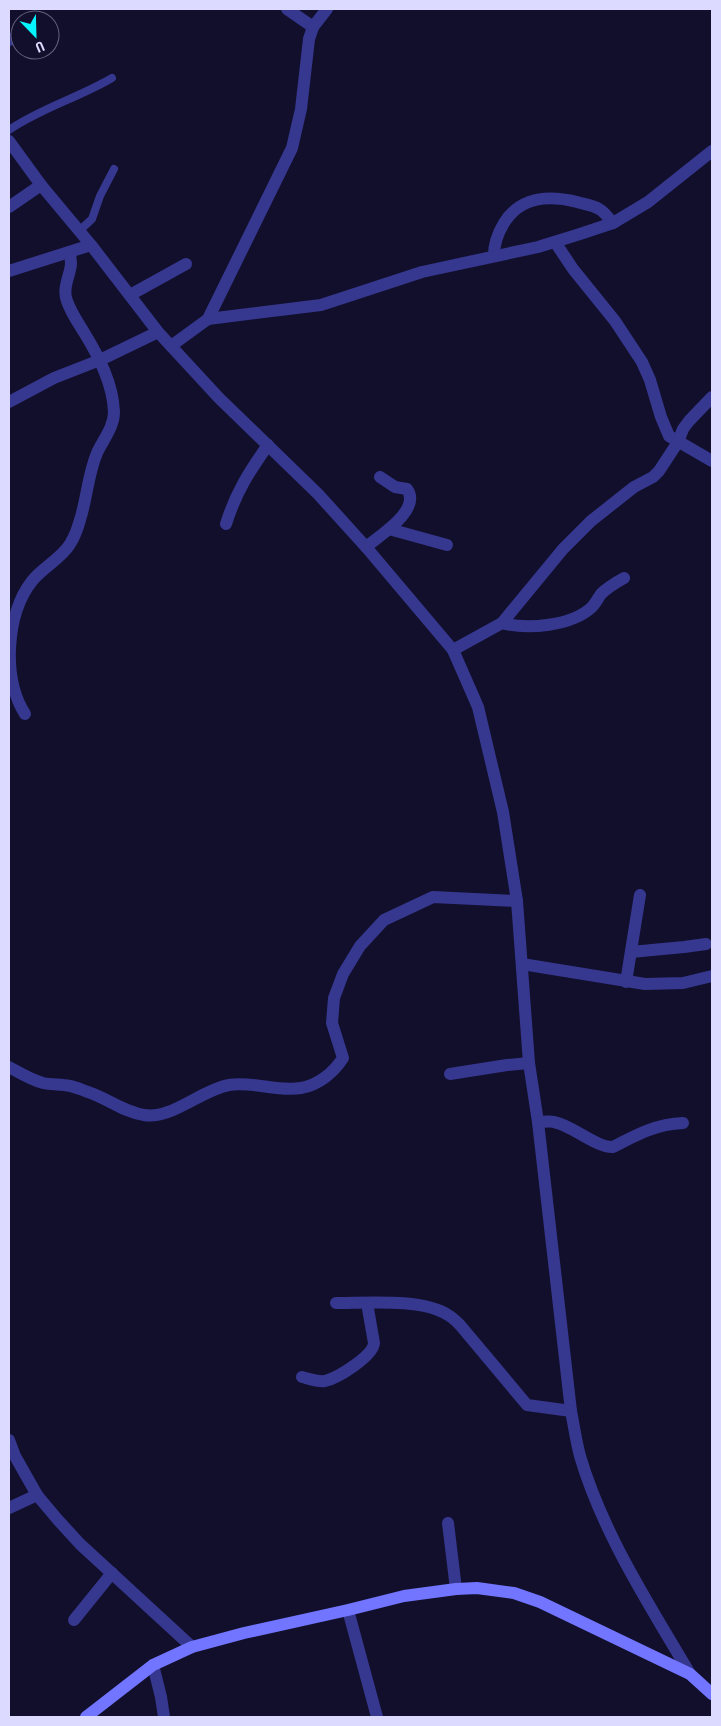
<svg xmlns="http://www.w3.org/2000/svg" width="721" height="1726" font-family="'Roboto Condensed',sans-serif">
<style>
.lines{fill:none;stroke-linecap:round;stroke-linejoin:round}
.lane{stroke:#36378f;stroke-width:8}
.street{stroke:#36378f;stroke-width:12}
.secondary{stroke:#7175ff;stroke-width:12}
</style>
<rect width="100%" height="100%" fill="#120f2c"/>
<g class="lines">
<g class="lane">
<path d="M 9,130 C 41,108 78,98 112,78"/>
<path d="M 79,231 L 92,219 L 100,196 L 114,169"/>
</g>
<g class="street">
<path d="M 287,9 L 313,27"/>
<path d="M 9,40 L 20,36"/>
<path d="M 9,141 L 41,185 L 91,245 L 158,332 L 219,398 L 318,494 L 366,547 L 453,650 L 478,707 L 503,812 L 517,901 L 529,1063 L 538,1122 L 571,1411 C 574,1426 576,1441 580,1456 C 603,1534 649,1604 690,1674"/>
<path d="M 9,207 L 41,185"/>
<path d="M 555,242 L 573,269 L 615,321 L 642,362 L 650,380 L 661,417 L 669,436 L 712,461"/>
<path d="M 494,255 C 494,243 498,233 504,223 C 521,196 549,195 577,202 C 584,204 593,205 599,209 C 605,212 608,218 613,223"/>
<path d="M 9,271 L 91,245"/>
<path d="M 130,295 L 186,264"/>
<path d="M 208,319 L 321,305 L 422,272 L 538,247 L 580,234 L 613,223 L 648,202 L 712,151"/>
<path d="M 171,346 L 208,319 L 292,148 L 301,109 L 309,39 L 313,27 L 327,9"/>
<path d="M 9,402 L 54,378 L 100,360 L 158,332"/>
<path d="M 226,524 C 236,492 249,472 268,445"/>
<path d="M 389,529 L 447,545"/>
<path d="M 366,547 C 379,536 422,510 407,489 L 395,487 L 380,477"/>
<path d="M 502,623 C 527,630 572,626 592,607 C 596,603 598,598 601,594 C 608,587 615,583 624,578"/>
<path d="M 453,650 L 502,623 L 563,549 L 591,521 L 634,487 L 653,477 L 659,471 L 678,442 L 683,429 L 689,421 L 712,397"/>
<path d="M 25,714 C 2,678 6,614 32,581 C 42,568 62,558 70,544 C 74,538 78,527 80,520 C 87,498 88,474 97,453 C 103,440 114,427 114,412 C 113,384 99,357 85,334 C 79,324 71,313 67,301 C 62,288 70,276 71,264 C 71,260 70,256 70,252"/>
<path d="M 631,952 L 684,947 L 706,944"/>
<path d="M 522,964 L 645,984 L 683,983 L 712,976"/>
<path d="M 626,982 L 640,895"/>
<path d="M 9,1067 C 20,1073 31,1080 43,1083 C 52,1085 61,1084 70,1086 C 76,1087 82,1090 88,1092 C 107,1098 123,1112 144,1115 C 171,1120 201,1090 229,1085 C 253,1081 277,1092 301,1088 C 319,1085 334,1072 343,1058 L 332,1023 L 334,998 L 343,974 L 360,946 L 384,920 L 433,897 L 517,901"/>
<path d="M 450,1074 L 507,1065 L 529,1063"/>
<path d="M 538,1122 C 543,1122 550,1121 554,1122 C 572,1125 596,1148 613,1147 C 636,1135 656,1124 683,1123"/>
<path d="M 336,1303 C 366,1303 422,1298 448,1315 C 452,1317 456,1321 460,1325 L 527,1405 L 571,1411"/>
<path d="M 302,1377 C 310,1379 317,1382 325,1381 C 338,1378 373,1356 374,1343 L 367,1303"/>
<path d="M 9,1440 L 15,1456 L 37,1495 L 58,1520 L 80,1544 L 192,1647"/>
<path d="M 9,1508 L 37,1495"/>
<path d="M 448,1523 L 456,1589"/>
<path d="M 348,1610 L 377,1717"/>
<path d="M 74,1620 L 112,1573"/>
<path d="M 153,1665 L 161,1697 L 164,1717"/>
</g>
<path class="secondary" d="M 86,1717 L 153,1665 L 192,1647 L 244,1633 L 348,1610 L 404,1596 L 456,1589 L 477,1588 L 514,1593 L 540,1602 L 690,1674 L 712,1694"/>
</g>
<rect width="721" height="1726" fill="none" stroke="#dcdaff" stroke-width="20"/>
<g transform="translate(35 35) rotate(157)"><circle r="24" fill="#120f2c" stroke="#636080"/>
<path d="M0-4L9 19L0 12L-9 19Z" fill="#06f4ff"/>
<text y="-8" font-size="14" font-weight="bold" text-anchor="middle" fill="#dcdaff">U</text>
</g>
</svg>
